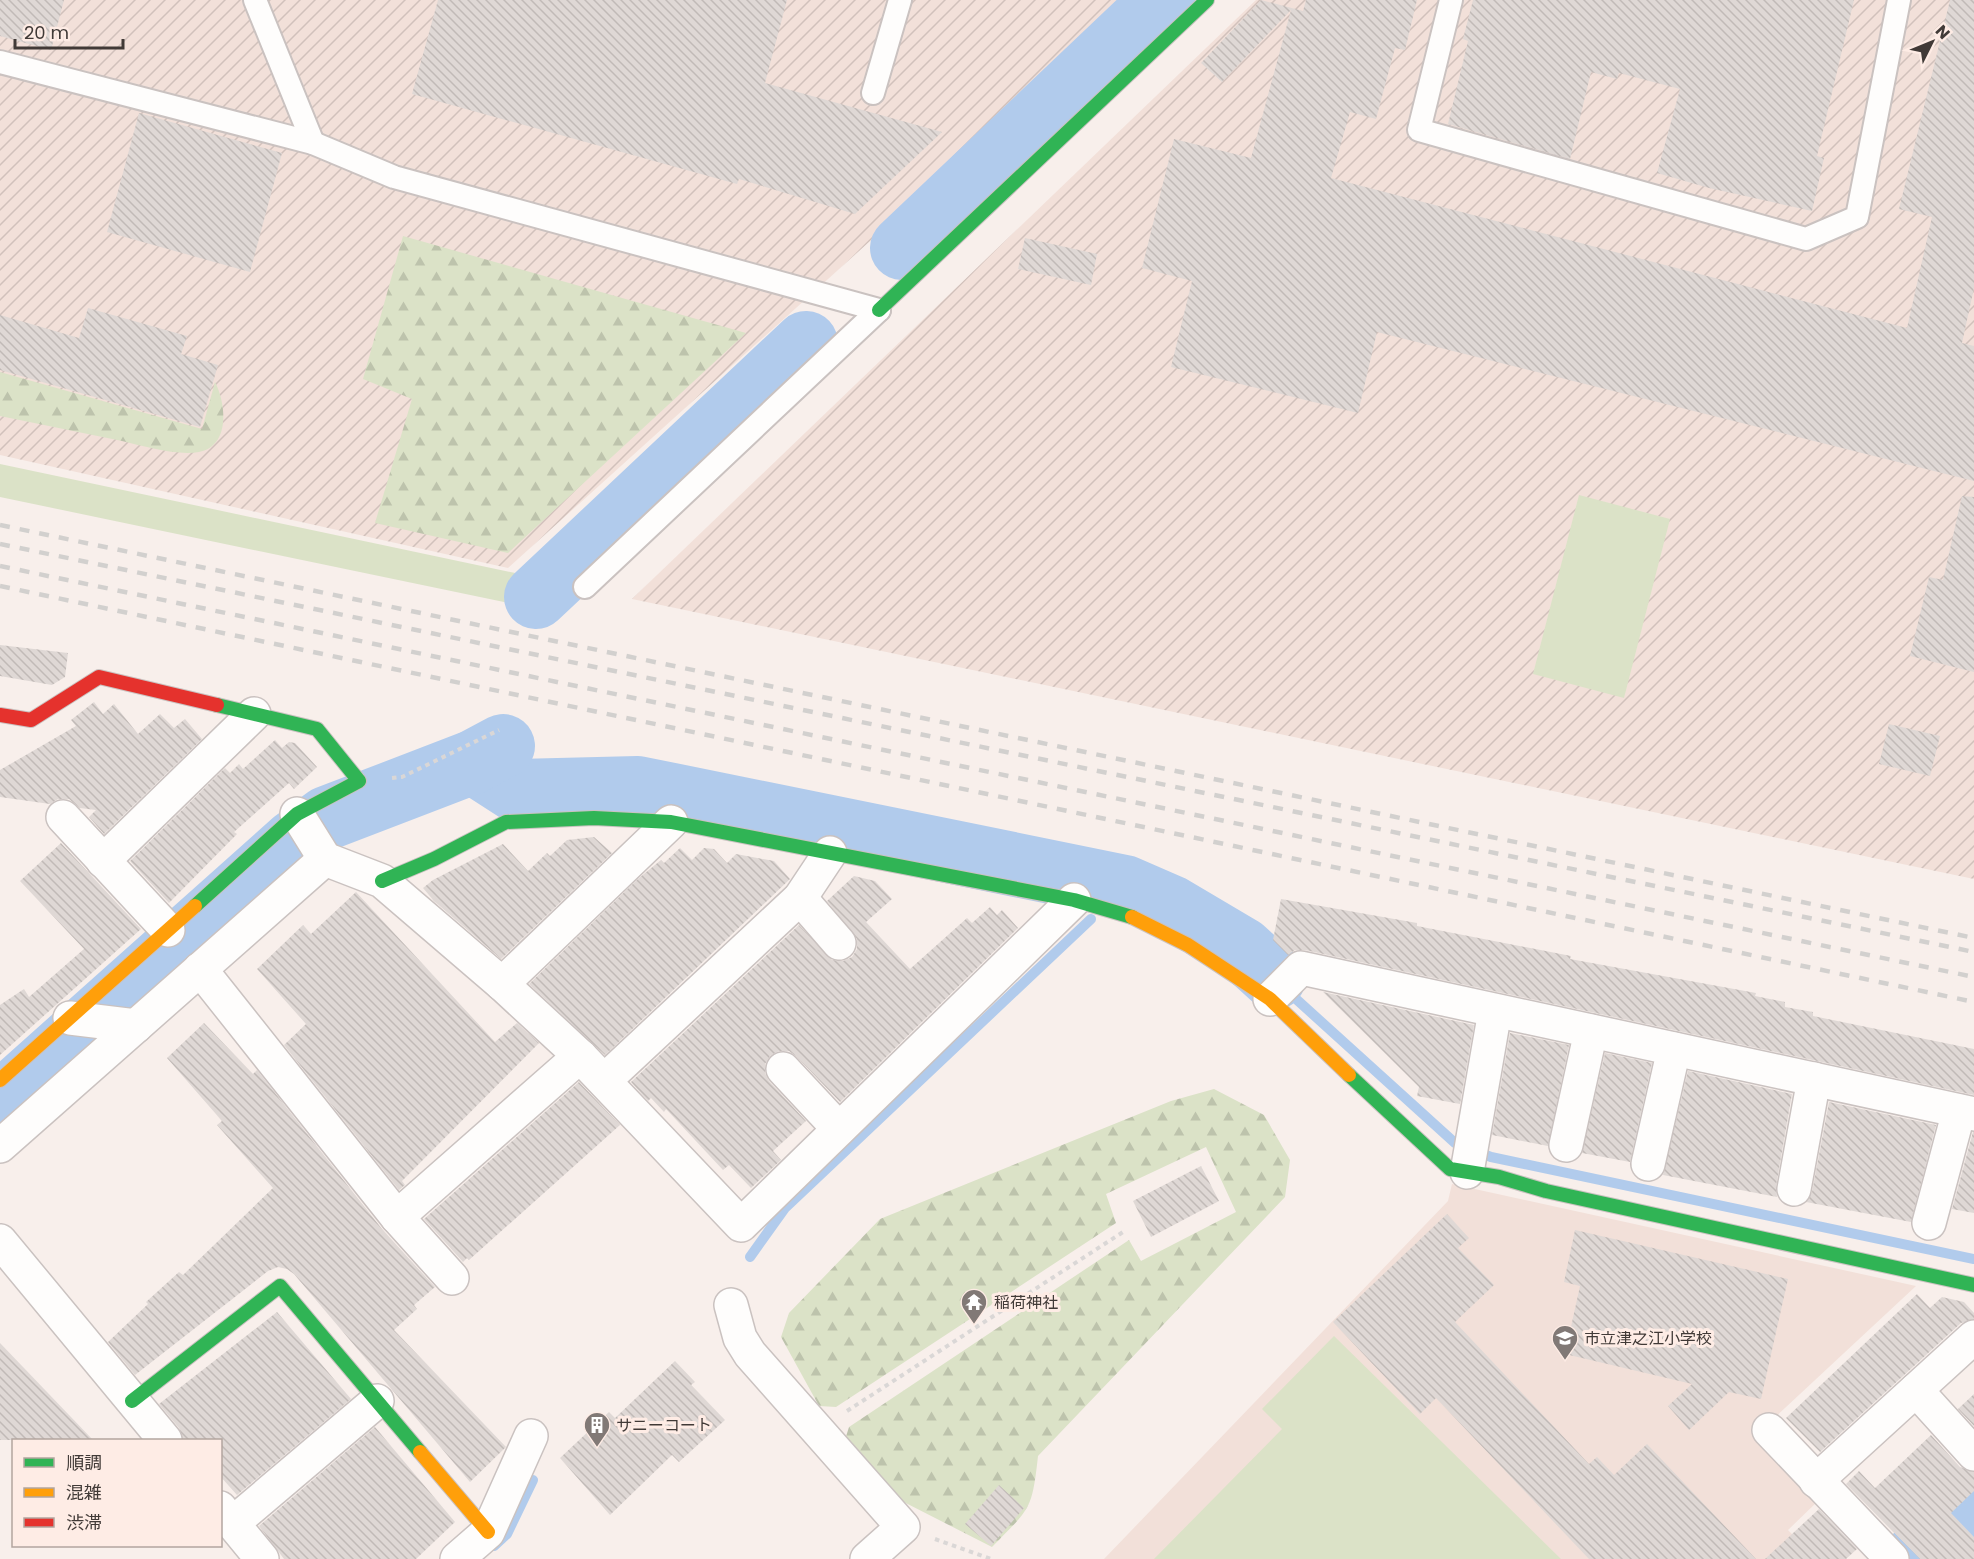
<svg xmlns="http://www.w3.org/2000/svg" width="1974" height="1559" font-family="Poppins,'Noto Sans JP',sans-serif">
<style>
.built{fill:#f2e0d9}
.industrial{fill:url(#industrial-furrows)}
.grass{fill:#dbe2c7}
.forest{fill:url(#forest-firs)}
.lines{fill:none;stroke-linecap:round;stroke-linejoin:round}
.stream{stroke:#b1cbec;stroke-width:10}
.river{stroke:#b1cbec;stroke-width:64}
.building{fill:url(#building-back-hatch)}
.lane-casing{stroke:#cac2c0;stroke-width:26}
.street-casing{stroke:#cac2c0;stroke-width:36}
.fast-casing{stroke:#cac2c0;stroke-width:16}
.slow-casing{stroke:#cac2c0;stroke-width:16}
.jam-casing{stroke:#cac2c0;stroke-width:16}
.path{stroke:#dad7d6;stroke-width:4;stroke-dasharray:4.5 4.5;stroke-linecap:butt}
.lane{stroke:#fefdfc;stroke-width:22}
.street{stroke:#fefdfc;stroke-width:33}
.fast{stroke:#30b455;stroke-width:14}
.slow{stroke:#ff9f0a;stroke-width:14}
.jam{stroke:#e5322d;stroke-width:14}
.rail{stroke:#d2d0ce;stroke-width:4.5;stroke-dasharray:10 10;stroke-linecap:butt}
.labels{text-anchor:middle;stroke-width:6;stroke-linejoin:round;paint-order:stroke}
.poi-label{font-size:16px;fill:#413a37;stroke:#feece5;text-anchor:start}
</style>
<defs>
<pattern id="industrial-furrows" width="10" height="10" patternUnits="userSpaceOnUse" patternTransform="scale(1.5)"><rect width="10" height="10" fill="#f2e0d9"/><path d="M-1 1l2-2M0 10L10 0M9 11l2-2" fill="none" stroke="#d1c1bb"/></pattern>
<pattern id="forest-firs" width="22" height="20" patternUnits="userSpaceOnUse" patternTransform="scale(1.5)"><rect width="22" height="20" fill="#dbe2c7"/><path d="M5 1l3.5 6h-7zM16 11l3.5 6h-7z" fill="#bdc3ac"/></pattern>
<pattern id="building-back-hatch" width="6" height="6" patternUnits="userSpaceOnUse" patternTransform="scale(1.5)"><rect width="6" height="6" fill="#dfd8d5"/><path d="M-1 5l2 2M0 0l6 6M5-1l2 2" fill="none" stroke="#c1bab7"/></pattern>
</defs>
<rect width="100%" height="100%" fill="#f8efeb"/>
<path class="built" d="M 1452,1184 L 1916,1286 L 1756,1435 L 1818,1501 L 1788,1530 L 1816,1559 L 1104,1559 L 1448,1201 Z"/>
<g class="industrial">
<path d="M 0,0 L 1137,0 L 508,568 L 0,455 Z"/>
<path d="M 1256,0 L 1974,0 L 1974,879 L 632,599 Z"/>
</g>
<g class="grass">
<path d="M 0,464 L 520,574 L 513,604 L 0,497 Z"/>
<path d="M 1579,495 L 1670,519 L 1624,698 L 1533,674 Z"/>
<path d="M 1334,1336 L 1561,1559 L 1154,1559 L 1282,1429 L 1262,1409 Z"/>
</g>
<g class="forest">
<path d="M 403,236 L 746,333 L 508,553 L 375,523 L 412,399 L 363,379 Z"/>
<path d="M 0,372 L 202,429 L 215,382 C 226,403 231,446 199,452 C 177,456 143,446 122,441 C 81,433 41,424 0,416 Z"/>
<path d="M 1214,1089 L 1264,1115 L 1290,1160 L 1285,1197 L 1038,1456 C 1032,1511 1030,1508 992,1547 L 890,1495 L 844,1443 L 849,1427 L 1129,1240 L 1141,1261 L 1236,1212 L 1206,1147 L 1106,1194 L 1116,1223 L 836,1407 L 819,1406 L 781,1337 L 789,1313 L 880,1219 L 1171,1101 Z"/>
</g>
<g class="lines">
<g class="stream">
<path d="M 1285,989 L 1455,1143 L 1491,1157 L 1974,1259"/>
<path d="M 750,1257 L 785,1208 L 1091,919"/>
<path d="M 494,1546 L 507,1534 L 533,1480"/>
</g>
<g class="river">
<path d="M 902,248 L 1163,0"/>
<path d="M 536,597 L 806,343"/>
<path d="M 473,762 L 518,791 L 638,788 L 1125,887 L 1171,907 L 1242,949 L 1274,978"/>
<path d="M 0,1104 L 294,842 L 327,818 L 473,762 L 503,746"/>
<path d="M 1913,1559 L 1974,1504"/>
</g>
</g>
<g class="building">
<path d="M 0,0 L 64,0 L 51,50 L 0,36 Z"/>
<path d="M 438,0 L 787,0 L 765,83 L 942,132 L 855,214 L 739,179 L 737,184 L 412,94 Z"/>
<path d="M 1261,0 L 1303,11 L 1306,0 L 1417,0 L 1405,50 L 1395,48 L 1376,119 L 1350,112 L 1331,178 L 1907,328 L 1932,217 L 1899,209 L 1950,0 L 1974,0 L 1974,288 L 1962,343 L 1974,346 L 1974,481 L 1377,332 L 1358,413 L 1171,367 L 1192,281 L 1142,268 L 1174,139 L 1251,158 L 1291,10 L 1222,82 L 1201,63 Z"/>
<path d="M 1473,0 L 1854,0 L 1817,156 L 1824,158 L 1812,211 L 1709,188 L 1657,173 L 1680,89 L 1619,73 L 1617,79 L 1591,72 L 1570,159 L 1448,124 L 1468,41 L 1463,39 Z"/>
<path d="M 139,113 L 282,153 L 250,272 L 107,232 Z"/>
<path d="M 1025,238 L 1097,254 L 1091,285 L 1018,269 Z"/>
<path d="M 88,308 L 187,336 L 181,354 L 218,365 L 200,427 L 0,370 L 0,315 L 79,338 Z"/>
<path d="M 1962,496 L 1974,497 L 1974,672 L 1910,656 L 1929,577 L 1943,580 Z"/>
<path d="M 0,645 L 68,653 L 65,677 L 52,685 L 0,676 Z"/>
<path d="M 94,702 L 103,714 L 114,704 L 138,734 L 160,714 L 174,728 L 185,719 L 202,739 L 104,834 L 89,817 L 96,810 L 80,808 L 69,799 L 58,799 L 50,804 L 0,797 L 0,770 L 76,726 L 71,720 Z"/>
<path d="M 1889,724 L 1940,736 L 1930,776 L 1879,764 Z"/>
<path d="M 275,740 L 282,748 L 289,742 L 295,743 L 317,767 L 294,789 L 289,783 L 234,832 L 237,834 L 169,903 L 130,861 L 225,768 L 230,773 L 239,764 L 243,769 Z"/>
<path d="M 594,837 L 612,853 L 501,959 L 434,901 L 423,888 L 433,880 L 503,844 L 528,871 L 547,853 L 550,856 L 567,840 Z"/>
<path d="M 61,843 L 141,929 L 0,1055 L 0,1005 L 24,989 L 29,997 L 84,949 L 20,881 Z"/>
<path d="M 680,848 L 692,860 L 704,848 L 714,849 L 727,863 L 736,854 L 774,861 L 790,879 L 605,1055 L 529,984 L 639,878 L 661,860 L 664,863 Z"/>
<path d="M 854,876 L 875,881 L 892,899 L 866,922 L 910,969 L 967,918 L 972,923 L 990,907 L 997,915 L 1002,910 L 1018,928 L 840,1102 L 796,1056 L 789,1051 L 779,1051 L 770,1056 L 765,1064 L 765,1073 L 769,1081 L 806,1121 L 773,1151 L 781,1160 L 751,1188 L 729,1165 L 723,1170 L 666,1109 L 664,1112 L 651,1098 L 648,1101 L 631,1082 L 799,925 L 832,960 L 843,961 L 852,957 L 857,949 L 857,939 L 827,901 Z"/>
<path d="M 356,892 L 495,1042 L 517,1023 L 539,1043 L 402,1181 L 405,1185 L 399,1190 L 284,1045 L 306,1024 L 257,969 L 303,925 L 311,934 Z"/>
<path d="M 1281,899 L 1417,923 L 1417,926 L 1571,956 L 1570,959 L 1756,993 L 1755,996 L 1785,1002 L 1785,1007 L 1813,1012 L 1813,1016 L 1974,1049 L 1974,1095 L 1305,950 L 1295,950 L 1288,955 L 1273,940 Z"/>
<path d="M 1323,992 L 1474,1025 L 1460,1104 L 1417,1096 L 1419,1087 Z"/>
<path d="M 204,1023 L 253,1074 L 257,1070 L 382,1229 L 435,1287 L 414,1305 L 417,1309 L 394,1330 L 506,1447 L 470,1482 L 294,1274 L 287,1269 L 278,1267 L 268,1271 L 135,1375 L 108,1342 L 148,1304 L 146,1302 L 179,1272 L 183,1275 L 273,1188 L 217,1125 L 222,1121 L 167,1058 Z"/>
<path d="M 1510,1033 L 1569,1045 L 1548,1146 L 1492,1135 Z"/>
<path d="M 1605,1053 L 1652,1063 L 1630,1162 L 1582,1153 Z"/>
<path d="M 1688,1071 L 1792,1094 L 1776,1186 L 1777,1197 L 1663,1175 Z"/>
<path d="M 579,1082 L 620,1125 L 469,1260 L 467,1258 L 463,1262 L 424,1219 Z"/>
<path d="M 1829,1102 L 1936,1125 L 1911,1222 L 1806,1202 L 1812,1192 Z"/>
<path d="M 1973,1132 L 1974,1132 L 1974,1213 L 1952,1209 Z"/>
<path d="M 1201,1166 L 1219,1201 L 1151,1237 L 1133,1201 Z"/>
<path d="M 1447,1214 L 1469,1238 L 1458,1248 L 1494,1285 L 1455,1322 L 1589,1464 L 1597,1457 L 1614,1475 L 1647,1444 L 1756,1559 L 1589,1559 L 1436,1398 L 1420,1414 L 1333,1322 Z"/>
<path d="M 1575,1230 L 1788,1279 L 1761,1399 L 1729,1392 L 1689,1430 L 1668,1406 L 1692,1384 L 1565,1354 L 1580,1286 L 1564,1282 Z"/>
<path d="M 1917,1294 L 1930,1308 L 1942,1297 L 1964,1302 L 1974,1313 L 1974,1319 L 1961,1323 L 1820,1452 L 1786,1418 Z"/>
<path d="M 277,1312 L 351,1399 L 237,1495 L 220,1476 L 220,1440 L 183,1440 L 179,1428 L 159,1404 Z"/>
<path d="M 0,1343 L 93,1440 L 0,1440 Z"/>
<path d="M 675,1361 L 695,1382 L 691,1385 L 725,1420 L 679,1462 L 672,1455 L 610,1515 L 560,1458 L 609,1412 L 615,1418 Z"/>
<path d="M 1974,1394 L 1974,1426 L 1958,1409 Z"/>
<path d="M 375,1427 L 455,1522 L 416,1559 L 284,1559 L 259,1526 Z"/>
<path d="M 1931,1435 L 1960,1467 L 1974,1472 L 1974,1491 L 1951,1513 L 1974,1537 L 1974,1559 L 1920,1559 L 1846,1484 L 1859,1471 L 1875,1488 Z"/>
<path d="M 999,1485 L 1024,1508 L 991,1546 L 965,1524 Z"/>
<path d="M 1819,1509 L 1857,1549 L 1846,1559 L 1765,1559 Z"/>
</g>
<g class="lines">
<g class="lane-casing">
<g id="lane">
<path d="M 255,0 L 313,143"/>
<path d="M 1451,0 L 1419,130 L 1806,239 L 1857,217 L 1899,0"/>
<path d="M 0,62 L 313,143 L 394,177 L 879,310"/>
<path d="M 873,93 L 900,0"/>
<path d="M 585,587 L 879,310"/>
</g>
</g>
<g class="street-casing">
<g id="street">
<path d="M 297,814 L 325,859 L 382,881 L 502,984 L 580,1056 L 741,1225 L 1074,900"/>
<path d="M 63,817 L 168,930"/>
<path d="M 103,861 L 254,714"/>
<path d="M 800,898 L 839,943"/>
<path d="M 200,969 L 397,1217 L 452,1278"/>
<path d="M 502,984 L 671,822"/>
<path d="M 1270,999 L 1301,968 L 1974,1114"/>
<path d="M 70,1018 L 136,1026"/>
<path d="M 783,1069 L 839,1129"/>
<path d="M 605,1080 L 800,898 L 830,853"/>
<path d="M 1566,1145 L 1591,1031"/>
<path d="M 0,1146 L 325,859"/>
<path d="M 1648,1164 L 1674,1049"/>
<path d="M 1467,1172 L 1495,1011"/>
<path d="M 1794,1189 L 1814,1079"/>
<path d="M 397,1217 L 580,1056"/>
<path d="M 1929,1223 L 1959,1111"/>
<path d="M 0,1241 L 165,1440"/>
<path d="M 731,1305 L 740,1338 L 750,1354 L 903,1527 L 867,1559"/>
<path d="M 1916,1390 L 1974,1454"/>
<path d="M 1769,1430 L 1892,1559"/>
<path d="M 1816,1481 L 1974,1337"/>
<path d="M 220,1508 L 262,1559"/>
<path d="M 233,1523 L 377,1401"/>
<path d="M 457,1559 L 488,1532 L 531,1436"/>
</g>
</g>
<g class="fast-casing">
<g id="fast">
<path d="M 879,310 L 1207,0"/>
<path d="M 382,881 L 434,859 L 506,822 L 594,818 L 671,822 L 1074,900 L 1132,917"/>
<path d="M 195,906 L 297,814 L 359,781 L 317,729 L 217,705"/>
<path d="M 1349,1075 L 1450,1169 L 1499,1177 L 1546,1191 L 1974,1285"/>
<path d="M 132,1401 L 280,1286 L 420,1452"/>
</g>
</g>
<g class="slow-casing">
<g id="slow">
<path d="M 1132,917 L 1188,945 L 1270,999 L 1349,1075"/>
<path d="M 0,1080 L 195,906"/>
<path d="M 420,1452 L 488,1532"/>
</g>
</g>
<g class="jam-casing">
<path id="jam" d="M 0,715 L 31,720 L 99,677 L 217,705"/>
</g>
<g class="path">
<path d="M 392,778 L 402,777 L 499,730"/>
<path d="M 847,1411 L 1123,1232"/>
<path d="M 935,1539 L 991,1559"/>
</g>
<use href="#lane" class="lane"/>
<use href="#street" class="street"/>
<use href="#fast" class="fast"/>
<use href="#slow" class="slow"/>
<use href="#jam" class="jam"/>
<g class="rail">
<path d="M 0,525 L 1974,938"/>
<path d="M 0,544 L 1974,952"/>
<path d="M 0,566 L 1974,977"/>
<path d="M 0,586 L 1974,1002"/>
</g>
</g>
<defs>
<g id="temple-pin" transform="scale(1.35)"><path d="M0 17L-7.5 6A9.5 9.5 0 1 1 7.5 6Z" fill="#817976" stroke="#feece5"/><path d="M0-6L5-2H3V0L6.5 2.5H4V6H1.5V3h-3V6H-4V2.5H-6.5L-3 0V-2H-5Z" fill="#fff"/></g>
<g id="school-pin" transform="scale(1.35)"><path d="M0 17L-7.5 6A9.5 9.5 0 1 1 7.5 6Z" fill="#817976" stroke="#feece5"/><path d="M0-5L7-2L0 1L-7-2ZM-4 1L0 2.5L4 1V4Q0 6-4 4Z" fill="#fff"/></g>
<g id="building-pin" transform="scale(1.35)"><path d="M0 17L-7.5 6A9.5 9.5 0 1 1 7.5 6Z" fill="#817976" stroke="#feece5"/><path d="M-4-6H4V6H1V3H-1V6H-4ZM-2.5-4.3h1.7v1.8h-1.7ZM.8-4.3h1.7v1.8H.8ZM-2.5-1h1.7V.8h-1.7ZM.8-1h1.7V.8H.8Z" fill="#fff"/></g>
</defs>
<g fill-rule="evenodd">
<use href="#temple-pin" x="974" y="1302"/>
<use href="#school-pin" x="1565" y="1338"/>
<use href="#building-pin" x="597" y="1425"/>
</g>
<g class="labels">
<g class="poi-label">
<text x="994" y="1308">稲荷神社</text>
<text x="1584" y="1344">市立津之江小学校</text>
<text x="616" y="1431">サニーコート</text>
</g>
</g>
<rect x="12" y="1439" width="210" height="108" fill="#feece5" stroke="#b2a59f" stroke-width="1.5"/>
<rect x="24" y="1458" width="30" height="9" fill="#30b455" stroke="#b2a59f" stroke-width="1.5"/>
<text x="66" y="1469" font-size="18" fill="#413a37">順調</text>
<rect x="24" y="1488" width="30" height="9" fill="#ff9f0a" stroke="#b2a59f" stroke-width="1.5"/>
<text x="66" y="1499" font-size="18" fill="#413a37">混雑</text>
<rect x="24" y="1518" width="30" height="9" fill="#e5322d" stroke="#b2a59f" stroke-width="1.5"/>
<text x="66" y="1529" font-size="18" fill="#413a37">渋滞</text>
<g transform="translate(1932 42) rotate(47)" stroke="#feece5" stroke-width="4.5" paint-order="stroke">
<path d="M0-4.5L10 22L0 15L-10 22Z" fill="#413a37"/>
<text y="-9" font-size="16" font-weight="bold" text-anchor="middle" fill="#413a37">N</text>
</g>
<path d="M15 39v9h108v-9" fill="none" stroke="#413a37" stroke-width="3"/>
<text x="24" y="39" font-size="18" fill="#413a37" stroke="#feece5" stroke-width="4.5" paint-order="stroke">20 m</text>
</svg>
